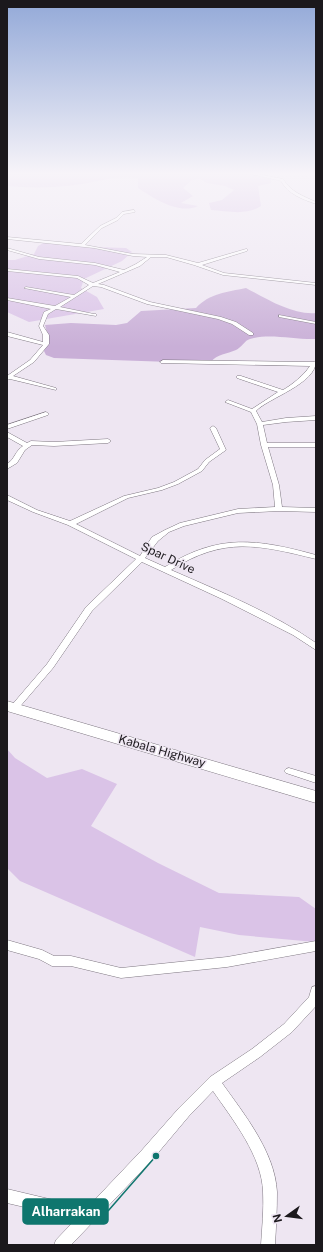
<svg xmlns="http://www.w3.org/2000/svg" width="323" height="1252" font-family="'Public Sans',sans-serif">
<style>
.green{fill:#dac3e7}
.forest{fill:#c9afd7}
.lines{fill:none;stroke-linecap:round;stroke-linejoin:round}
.minor-casing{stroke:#7e7781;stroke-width:1}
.primary-casing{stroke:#7e7781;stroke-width:1}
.minor{fill:#fff;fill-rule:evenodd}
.primary{fill:#fff;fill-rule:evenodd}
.labels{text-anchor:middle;stroke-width:3;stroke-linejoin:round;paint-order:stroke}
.street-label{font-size:12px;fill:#1b181c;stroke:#eee6f2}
.leader{fill:none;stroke:#0f766e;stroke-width:1.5}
.callout-dot{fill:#0f766e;stroke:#eee6f2;stroke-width:1.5}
.callout{fill:#0f766e;stroke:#0f766e;stroke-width:1.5}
.callout-label{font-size:13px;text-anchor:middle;font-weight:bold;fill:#fff}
</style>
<rect width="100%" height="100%" fill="#eee6f2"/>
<g class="green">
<path d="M 7,172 L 240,172 L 271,179 L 271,183 L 258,186 L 261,206 C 247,216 227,211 211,210 L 209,203 L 222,200 L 234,190 L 225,186 L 207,183 L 200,179 L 192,180 L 183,188 L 193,196 L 181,203 L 198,206 C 179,215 153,198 138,188 L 138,178 C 113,175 99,182 75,185 C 53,188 29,188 7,186 Z"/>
<path d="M 47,241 L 93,247 L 126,248 L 132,252 L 122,261 L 84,279 L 81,288 L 97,297 L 104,309 L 29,322 L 7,312 L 7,260 L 15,260 L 34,254 L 38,246 Z"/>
<path d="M 7,749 L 15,758 L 47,778 L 82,769 L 117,784 L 91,826 L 158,863 L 219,893 L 299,897 L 316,909 L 315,942 L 239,935 L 200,927 L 195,957 L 20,881 L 7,868 Z"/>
</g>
<path class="forest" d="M 246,288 C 267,299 292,315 316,313 L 316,339 C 296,340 269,333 250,339 C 245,340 241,348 236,350 C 227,354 217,354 211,362 L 200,363 L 54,358 L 46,355 L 44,351 L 48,337 L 45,325 L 71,323 L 116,325 L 127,323 L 141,311 L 196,308 C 210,293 227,292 246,288 Z"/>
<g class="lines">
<g class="minor-casing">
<g id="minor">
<path d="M 242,172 L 247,172 L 283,179 C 291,192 303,196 316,202 L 316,204 C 302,199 288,194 281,181 Z"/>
<path d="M 134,210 L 135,212 L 124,214 L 118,220 L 102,228 L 85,245 L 133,254 L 166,255 L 198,263 L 246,249 L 247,249 L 247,251 L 202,265 L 224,273 L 316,283 L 316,285 L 223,275 L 194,265 L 166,257 L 151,257 L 140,266 L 98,284 L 104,285 L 150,302 L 221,317 L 236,322 L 253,333 L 253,335 L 249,335 L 232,324 L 218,319 L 147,304 L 101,287 L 93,286 L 60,307 L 94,314 L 96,314 L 96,316 L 56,309 L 48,314 L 43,326 L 49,335 L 49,344 L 34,362 L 13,376 L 56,388 L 56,390 L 10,379 L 7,380 L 7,376 L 30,360 L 43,345 L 7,336 L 7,332 L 43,342 L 43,335 L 39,326 L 44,312 L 51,309 L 7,300 L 7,298 L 55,306 L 71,297 L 24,288 L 26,287 L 74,295 L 89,285 L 77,278 L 7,271 L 7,269 L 78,276 L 93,283 L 120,272 L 95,265 L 39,259 L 7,250 L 7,248 L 39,257 L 95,263 L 124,270 L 136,264 L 147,257 L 133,256 L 94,248 L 7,239 L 7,237 L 81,244 L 100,226 L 116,218 L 122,212 Z"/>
<path d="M 279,315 L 316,322 L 316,324 L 279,317 Z"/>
<path d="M 163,360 L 313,362 L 316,361 C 316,384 268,398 256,411 L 262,422 L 286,418 L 316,416 L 316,420 L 286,422 L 263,425 L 267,443 L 316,443 L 316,447 L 268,447 L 279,485 L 282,507 L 316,508 L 316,512 L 279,511 L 238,513 L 184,526 L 169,532 L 158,541 L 145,558 L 165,567 C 219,533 257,539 316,555 L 316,559 C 259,545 224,536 171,570 C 219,591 273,613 316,643 L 316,650 L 293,635 L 222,599 L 142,562 L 92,611 L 53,668 L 17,710 L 11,710 L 10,708 L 11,706 L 47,664 L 86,607 L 136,559 L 68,525 L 33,512 L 7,500 L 7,495 L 37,510 L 70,521 L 124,496 L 158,488 L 174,482 L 198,469 L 205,460 L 220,449 L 210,428 L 213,426 L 216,428 L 226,450 L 209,462 L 202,471 L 178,484 L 162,490 L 128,498 L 76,524 L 140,556 L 152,537 L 165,530 L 180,523 L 238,509 L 275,507 L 273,485 L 261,445 L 257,424 L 251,412 L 225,402 L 228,400 L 252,409 L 278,392 L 237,378 L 237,376 L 241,376 L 283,390 C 293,384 303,376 310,366 L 161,363 L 160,362 Z"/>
<path d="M 46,412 L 49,414 L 48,415 L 7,429 L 7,425 Z"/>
<path d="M 7,432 L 27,443 L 31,441 L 54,442 L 108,439 L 111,441 L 108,443 L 54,446 L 32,445 L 25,450 L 17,463 L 7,469 L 7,464 C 15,459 15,451 23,446 L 7,437 Z"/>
<path d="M 289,768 L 316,776 L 316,783 L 286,773 L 284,771 L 286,769 Z"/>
<path d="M 7,940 L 42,950 L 54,956 L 71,956 L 121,968 L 227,957 L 316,941 L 316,951 L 227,967 L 121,978 L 71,966 L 52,966 L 39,959 L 7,950 Z"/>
<path d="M 316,986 L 316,1006 L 292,1032 L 260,1057 L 222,1083 C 244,1114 275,1152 277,1192 C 277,1210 276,1228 275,1245 L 261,1245 C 262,1228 264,1210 263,1192 C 262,1156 233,1120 213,1091 L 189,1116 L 152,1160 L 71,1245 L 54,1245 L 56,1240 L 76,1219 L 7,1203 L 7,1189 L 87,1208 L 142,1150 L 179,1108 L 210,1077 L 252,1049 L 284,1024 L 309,997 L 312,987 Z"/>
</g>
</g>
<g class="primary-casing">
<path id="primary" d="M 7,701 L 316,791 L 316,803 L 7,711 Z"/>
</g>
<use href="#minor" class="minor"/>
<use href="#primary" class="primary"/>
</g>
<linearGradient id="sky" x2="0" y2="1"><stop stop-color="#93a9d8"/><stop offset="0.5" stop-color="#f7f4f9"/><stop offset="1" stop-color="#f7f4f9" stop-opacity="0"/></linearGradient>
<rect width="323" height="347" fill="url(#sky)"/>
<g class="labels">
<g class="street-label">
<text transform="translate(168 558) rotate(25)" y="4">Spar Drive</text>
<text transform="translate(162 751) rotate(16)" y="4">Kabala Highway</text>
</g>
</g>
<path class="leader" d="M156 1156L108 1211"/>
<circle class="callout-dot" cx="156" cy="1156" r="4"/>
<rect class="callout" x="23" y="1199" width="85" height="25" rx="4"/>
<g class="callout-label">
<text x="66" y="1216">Alharrakan</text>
</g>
<rect width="323" height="1252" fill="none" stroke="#1b181c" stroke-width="16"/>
<g transform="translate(287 1216) rotate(256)" stroke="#eee6f2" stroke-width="3" paint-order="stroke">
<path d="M0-3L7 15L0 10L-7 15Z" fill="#1b181c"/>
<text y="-6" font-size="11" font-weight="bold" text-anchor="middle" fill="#1b181c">N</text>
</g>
</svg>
